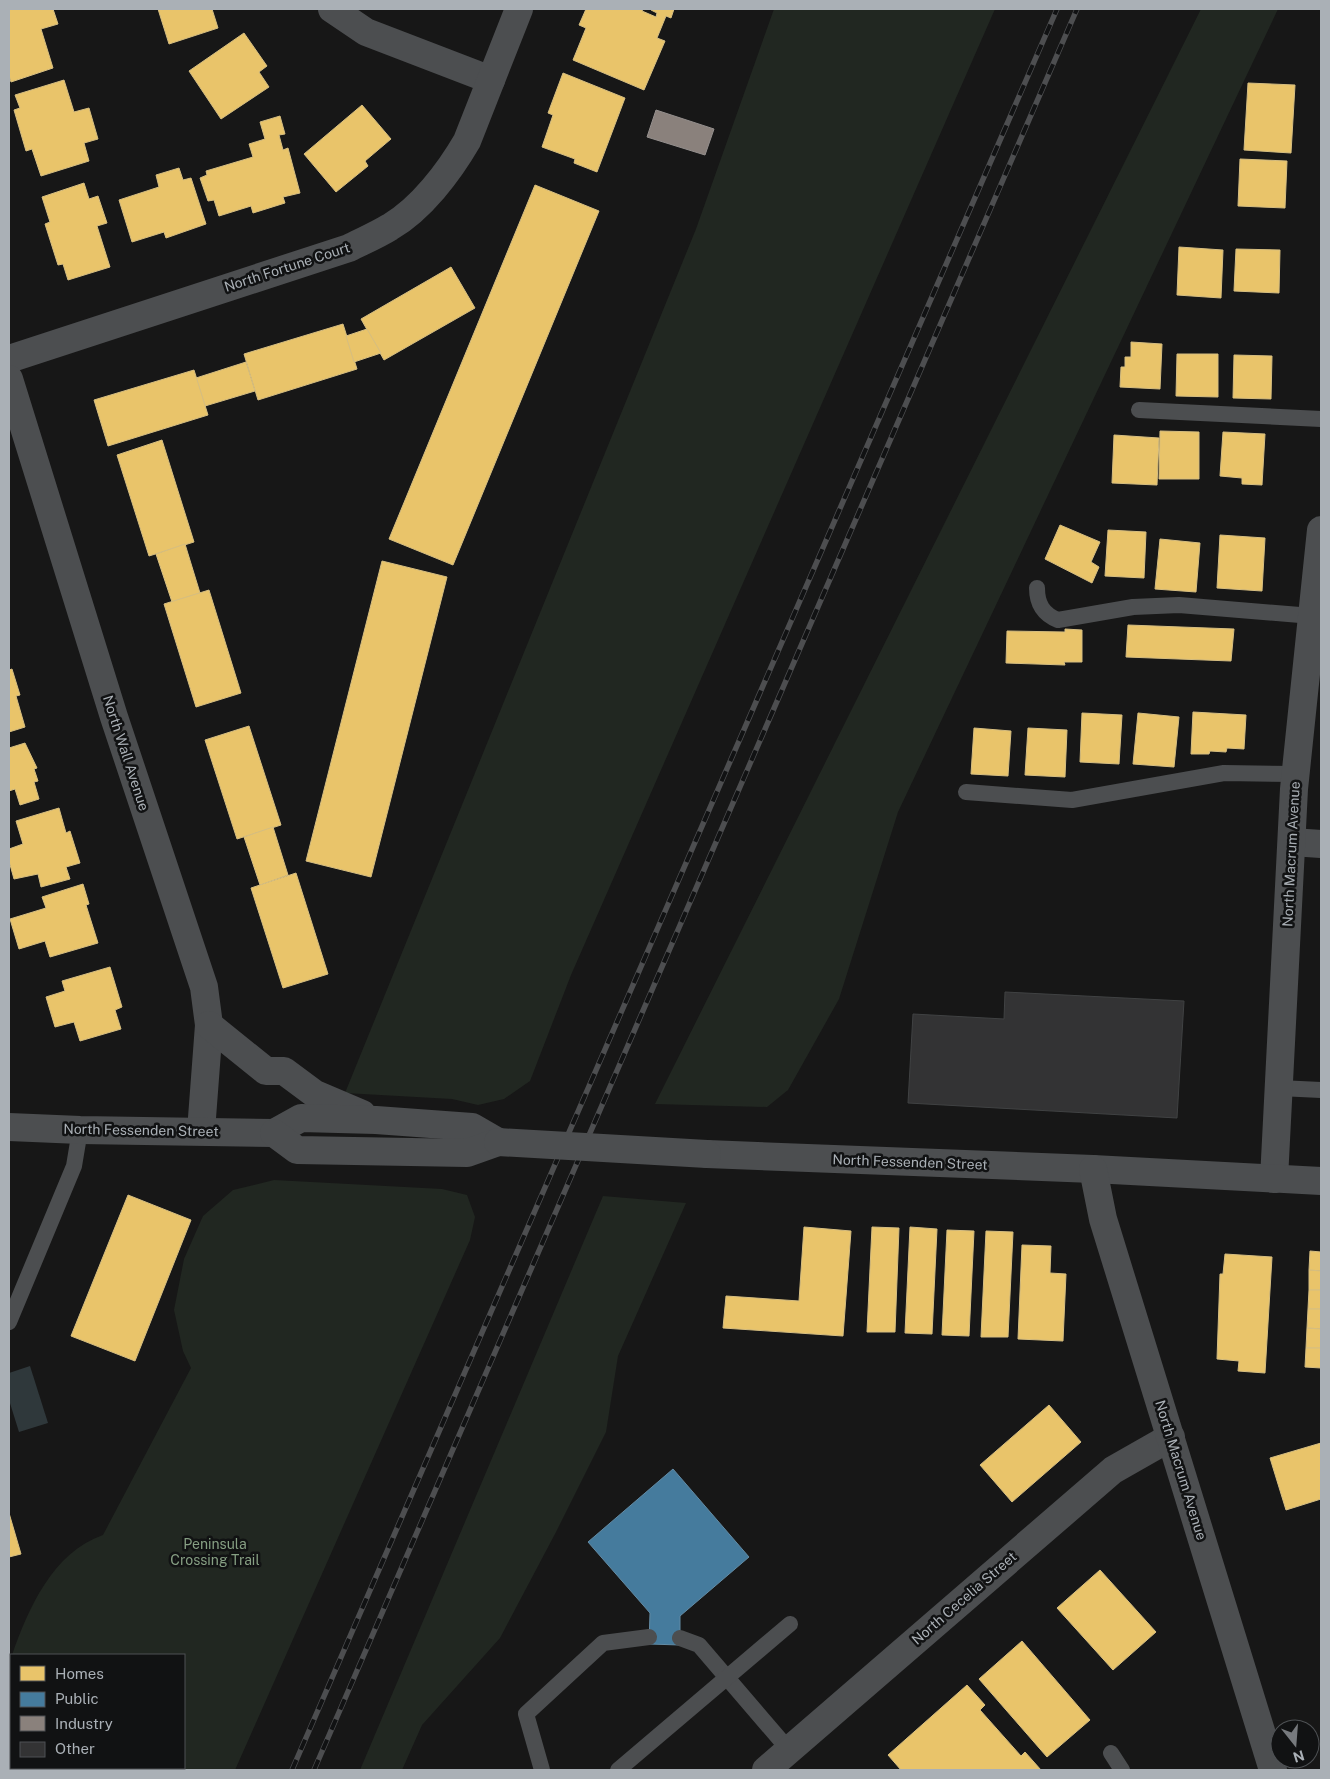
<svg xmlns="http://www.w3.org/2000/svg" width="1330" height="1779" font-family="'Public Sans',sans-serif">
<style>
.green{fill:#212721}
.water{fill:#2f383b}
.homes{fill:#e9c46a;stroke:#d6be81}
.public{fill:#457b9d;stroke:#638ba4}
.industry{fill:#8a817c;stroke:#948f8d}
.building{fill:#333334;stroke:#404243}
.lines{fill:none;stroke-linecap:round;stroke-linejoin:round}
.service{stroke:#4c4e50;stroke-width:16}
.minor{stroke:#4c4e50;stroke-width:28}
.tertiary{stroke:#4c4e50;stroke-width:28}
.rail-casing{stroke:#4d4e50;stroke-width:5.5}
.rail{stroke:#111213;stroke-width:4;stroke-dasharray:11;stroke-linecap:butt}
.tertiary-bridge{stroke:#4c4e50;stroke-width:28}
.labels{text-anchor:middle;stroke-width:5;stroke-linejoin:round;paint-order:stroke}
.street-label{font-size:14px;fill:#aab0b6;stroke:#111213}
.park-label{font-size:14px;fill:#869f83;stroke:#111213}
</style>
<rect width="100%" height="100%" fill="#171717"/>
<g class="green">
<path d="M 774,9 L 995,9 L 571,975 L 530,1081 L 504,1099 L 478,1105 L 452,1099 L 345,1093 L 696,229 Z"/>
<path d="M 1201,9 L 1278,9 L 898,812 L 839,999 L 788,1090 L 767,1107 L 655,1104 Z"/>
<path d="M 274,1180 L 442,1189 L 467,1195 L 475,1217 L 470,1240 L 235,1770 L 9,1770 L 9,1663 L 11,1656 L 11,1768 L 184,1768 L 184,1655 L 12,1655 C 28,1609 53,1552 103,1535 L 191,1368 L 183,1351 L 174,1310 L 184,1259 L 203,1216 L 233,1190 Z"/>
<path d="M 603,1196 L 686,1203 L 618,1356 L 606,1432 L 556,1532 L 500,1638 L 422,1725 L 402,1770 L 360,1770 Z"/>
</g>
<path class="water" d="M 30,1366 L 48,1423 L 19,1432 L 9,1400 L 9,1373 Z"/>
<g class="homes">
<path d="M 9,9 L 53,9 L 58,24 L 41,29 L 53,68 L 11,82 L 9,75 Z"/>
<path d="M 158,9 L 212,9 L 218,28 L 169,44 Z"/>
<path d="M 586,9 L 643,9 L 642,11 L 656,17 L 657,13 L 651,10 L 651,9 L 674,9 L 671,18 L 666,16 L 657,38 L 665,41 L 644,90 L 573,60 L 586,28 L 579,25 Z"/>
<path d="M 244,33 L 267,66 L 259,72 L 269,87 L 221,119 L 189,71 Z"/>
<path d="M 563,73 L 625,98 L 597,172 L 574,163 L 575,159 L 542,147 L 553,115 L 548,113 Z"/>
<path d="M 64,80 L 74,112 L 89,108 L 98,139 L 84,143 L 89,161 L 41,176 L 32,149 L 26,151 L 14,110 L 20,108 L 15,95 Z"/>
<path d="M 1248,83 L 1295,85 L 1291,153 L 1244,150 Z"/>
<path d="M 362,105 L 391,139 L 365,161 L 368,166 L 336,192 L 304,154 Z"/>
<path d="M 280,116 L 285,134 L 279,135 L 283,150 L 288,148 L 300,193 L 283,197 L 285,203 L 253,213 L 251,206 L 219,216 L 214,200 L 208,201 L 200,178 L 207,175 L 206,171 L 253,157 L 249,144 L 265,139 L 260,122 Z"/>
<path d="M 1240,159 L 1287,161 L 1285,208 L 1238,206 Z"/>
<path d="M 179,168 L 183,180 L 191,178 L 206,224 L 166,238 L 164,232 L 132,242 L 119,200 L 159,187 L 156,175 Z"/>
<path d="M 84,183 L 89,199 L 98,196 L 107,223 L 97,226 L 110,267 L 68,280 L 63,264 L 58,265 L 45,224 L 50,222 L 42,197 Z"/>
<path d="M 535,185 L 599,211 L 453,565 L 389,539 Z"/>
<path d="M 1179,247 L 1223,250 L 1221,298 L 1177,295 Z"/>
<path d="M 1236,249 L 1280,250 L 1279,293 L 1234,291 Z"/>
<path d="M 451,267 L 475,308 L 384,360 L 361,319 Z"/>
<path d="M 343,324 L 357,369 L 258,400 L 244,354 Z"/>
<path d="M 367,329 L 381,353 L 354,362 L 346,336 Z"/>
<path d="M 1131,342 L 1162,344 L 1160,389 L 1120,387 L 1121,367 L 1125,367 L 1125,357 L 1131,357 Z"/>
<path d="M 1177,354 L 1218,354 L 1218,397 L 1176,396 Z"/>
<path d="M 1234,355 L 1272,356 L 1271,399 L 1233,398 Z"/>
<path d="M 246,362 L 255,391 L 205,406 L 196,378 Z"/>
<path d="M 194,370 L 208,415 L 108,446 L 94,400 Z"/>
<path d="M 1160,431 L 1199,432 L 1199,479 L 1159,479 Z"/>
<path d="M 1223,432 L 1265,434 L 1262,485 L 1242,484 L 1242,478 L 1220,476 Z"/>
<path d="M 1114,435 L 1159,438 L 1157,485 L 1112,483 Z"/>
<path d="M 162,440 L 194,542 L 149,556 L 117,455 Z"/>
<path d="M 1060,525 L 1100,542 L 1091,562 L 1099,567 L 1092,583 L 1045,559 Z"/>
<path d="M 1108,530 L 1146,532 L 1144,578 L 1105,576 Z"/>
<path d="M 1220,535 L 1265,538 L 1262,591 L 1217,588 Z"/>
<path d="M 1160,539 L 1200,543 L 1196,592 L 1155,589 Z"/>
<path d="M 185,544 L 200,593 L 172,602 L 156,554 Z"/>
<path d="M 382,561 L 447,577 L 371,877 L 306,861 Z"/>
<path d="M 209,590 L 241,693 L 196,707 L 164,604 Z"/>
<path d="M 1128,625 L 1234,629 L 1231,661 L 1126,657 Z"/>
<path d="M 1065,629 L 1082,630 L 1082,662 L 1064,662 L 1065,665 L 1006,663 L 1007,631 L 1065,632 Z"/>
<path d="M 12,669 L 20,695 L 16,696 L 25,727 L 9,732 L 9,670 Z"/>
<path d="M 1193,712 L 1246,715 L 1244,749 L 1227,748 L 1226,752 L 1210,751 L 1209,754 L 1191,754 Z"/>
<path d="M 1082,713 L 1122,715 L 1119,764 L 1080,762 Z"/>
<path d="M 1138,713 L 1179,717 L 1174,767 L 1133,764 Z"/>
<path d="M 249,726 L 281,825 L 237,839 L 205,740 Z"/>
<path d="M 974,728 L 1011,731 L 1008,776 L 971,774 Z"/>
<path d="M 1028,728 L 1067,730 L 1065,777 L 1025,775 Z"/>
<path d="M 25,743 L 37,768 L 34,769 L 38,781 L 34,782 L 39,799 L 20,805 L 15,789 L 9,791 L 9,748 Z"/>
<path d="M 59,808 L 66,833 L 70,831 L 80,863 L 66,867 L 70,879 L 41,887 L 38,874 L 14,879 L 9,861 L 9,849 L 23,844 L 16,821 Z"/>
<path d="M 273,827 L 288,875 L 260,885 L 244,837 Z"/>
<path d="M 296,873 L 328,974 L 283,988 L 251,888 Z"/>
<path d="M 83,884 L 89,904 L 86,905 L 98,943 L 50,957 L 45,941 L 19,949 L 10,919 L 46,908 L 42,897 Z"/>
<path d="M 110,967 L 122,1007 L 115,1010 L 121,1029 L 80,1041 L 74,1022 L 55,1027 L 46,997 L 65,991 L 62,981 Z"/>
<path d="M 128,1195 L 191,1220 L 135,1361 L 71,1336 Z"/>
<path d="M 804,1227 L 851,1231 L 843,1336 L 723,1328 L 726,1296 L 799,1301 Z"/>
<path d="M 872,1227 L 899,1228 L 895,1332 L 867,1332 Z"/>
<path d="M 910,1227 L 937,1229 L 932,1334 L 905,1333 Z"/>
<path d="M 947,1230 L 974,1231 L 969,1336 L 942,1335 Z"/>
<path d="M 986,1231 L 1013,1232 L 1008,1337 L 981,1337 Z"/>
<path d="M 1022,1245 L 1051,1246 L 1050,1273 L 1066,1274 L 1063,1341 L 1018,1339 Z"/>
<path d="M 1310,1251 L 1321,1252 L 1321,1271 L 1309,1270 Z"/>
<path d="M 1225,1254 L 1272,1257 L 1265,1373 L 1238,1371 L 1239,1361 L 1217,1359 L 1220,1274 L 1223,1274 Z"/>
<path d="M 1309,1270 L 1321,1271 L 1321,1290 L 1309,1290 Z"/>
<path d="M 1309,1290 L 1321,1290 L 1321,1309 L 1308,1309 Z"/>
<path d="M 1308,1309 L 1321,1309 L 1321,1329 L 1307,1328 Z"/>
<path d="M 1307,1328 L 1321,1329 L 1321,1348 L 1306,1348 Z"/>
<path d="M 1306,1348 L 1321,1348 L 1321,1368 L 1305,1367 Z"/>
<path d="M 1049,1405 L 1081,1442 L 1012,1502 L 980,1465 Z"/>
<path d="M 1321,1443 L 1321,1499 L 1286,1510 L 1270,1458 Z"/>
<path d="M 9,1513 L 21,1554 L 9,1557 Z"/>
<path d="M 1100,1570 L 1156,1632 L 1113,1670 L 1057,1608 Z"/>
<path d="M 1022,1641 L 1090,1720 L 1047,1757 L 979,1679 Z"/>
<path d="M 967,1685 L 985,1705 L 980,1710 L 1021,1756 L 1025,1752 L 1041,1770 L 901,1770 L 888,1755 Z"/>
</g>
<path class="public" d="M 673,1469 L 749,1557 L 680,1616 L 680,1645 L 649,1644 L 650,1613 L 588,1542 Z"/>
<path class="industry" d="M 656,110 L 714,129 L 705,155 L 647,137 Z"/>
<path class="building" d="M 1005,992 L 1184,1001 L 1177,1118 L 908,1103 L 913,1014 L 1004,1019 Z"/>
<g class="lines">
<g class="service">
<path d="M 1139,410 L 1321,419"/>
<path d="M 1037,588 C 1037,604 1043,614 1058,620 L 1133,607 L 1179,605 L 1312,616"/>
<path d="M 966,792 L 1072,800 L 1224,773 L 1296,774"/>
<path d="M 1279,1088 L 1321,1090"/>
<path d="M 9,1322 L 74,1166 L 80,1130"/>
<path d="M 680,1638 L 699,1645 L 789,1750"/>
<path d="M 1111,1753 L 1122,1770"/>
<path d="M 542,1770 L 526,1714 L 603,1643 L 649,1637"/>
<path d="M 618,1770 L 790,1624"/>
</g>
<g class="minor">
<path d="M 332,9 L 366,32 L 491,80"/>
<path d="M 9,359 L 349,248 C 363,241 377,235 390,227 C 421,209 449,172 467,141 L 519,9"/>
<path d="M 1292,842 L 1321,844"/>
<path d="M 1274,1179 L 1294,789 L 1321,530"/>
<path d="M 766,1770 L 1113,1470 L 1171,1437"/>
</g>
<g class="tertiary">
<path d="M 9,379 L 114,717 L 204,987 L 209,1025 L 201,1131"/>
<path d="M 209,1025 L 266,1071 L 284,1071 L 315,1094 L 362,1114"/>
<path d="M 9,1127 L 80,1130 L 274,1133 L 301,1118 L 376,1120 L 472,1127 L 498,1142"/>
<path d="M 274,1133 L 297,1150 L 467,1153 L 498,1142"/>
<path d="M 707,1154 L 1093,1169 L 1321,1181"/>
<path d="M 1093,1169 L 1103,1219 L 1273,1770"/>
</g>
<g class="rail-casing">
<g id="rail">
<path d="M 292,1770 L 1057,9"/>
<path d="M 314,1770 L 1077,9"/>
</g>
</g>
<use href="#rail" class="rail"/>
<path class="tertiary-bridge" d="M 498,1142 L 707,1154"/>
</g>
<g class="labels">
<g class="street-label">
<text transform="translate(287 267) rotate(-18)" y="5">North Fortune Court</text>
<text transform="translate(126 753) rotate(72)" y="5">North Wall Avenue</text>
<text transform="translate(1291 854) rotate(-87)" y="5">North Macrum Avenue</text>
<text transform="translate(141 1130) rotate(1)" y="5">North Fessenden Street</text>
<text transform="translate(910 1162) rotate(2)" y="5">North Fessenden Street</text>
<text transform="translate(1181 1470) rotate(73)" y="5">North Macrum Avenue</text>
<text transform="translate(964 1598) rotate(-41)" y="5">North Cecelia Street</text>
</g>
<g class="park-label">
<text x="215" y="1549">Peninsula<tspan x="215" dy="16">Crossing Trail</tspan></text>
</g>
</g>
<rect width="1330" height="1779" fill="none" stroke="#aab0b6" stroke-width="20"/>
<rect x="10" y="1654" width="175" height="115" fill="#111213" stroke="#4e5154"/>
<rect x="20" y="1666" width="25" height="15" fill="#e9c46a" stroke="#4e5154"/>
<text x="55" y="1679" font-size="15" fill="#aab0b6">Homes</text>
<rect x="20" y="1692" width="25" height="15" fill="#457b9d" stroke="#4e5154"/>
<text x="55" y="1704" font-size="15" fill="#aab0b6">Public</text>
<rect x="20" y="1716" width="25" height="15" fill="#8a817c" stroke="#4e5154"/>
<text x="55" y="1729" font-size="15" fill="#aab0b6">Industry</text>
<rect x="20" y="1742" width="25" height="15" fill="#333334" stroke="#4e5154"/>
<text x="55" y="1754" font-size="15" fill="#aab0b6">Other</text>
<g transform="translate(1295 1744) rotate(163)"><circle r="24" fill="#111213" stroke="#4e5154"/>
<path d="M0-4L9 19L0 12L-9 19Z" fill="#777a7e"/>
<text y="-8" font-size="14" font-weight="bold" text-anchor="middle" fill="#aab0b6">N</text>
</g>
</svg>
